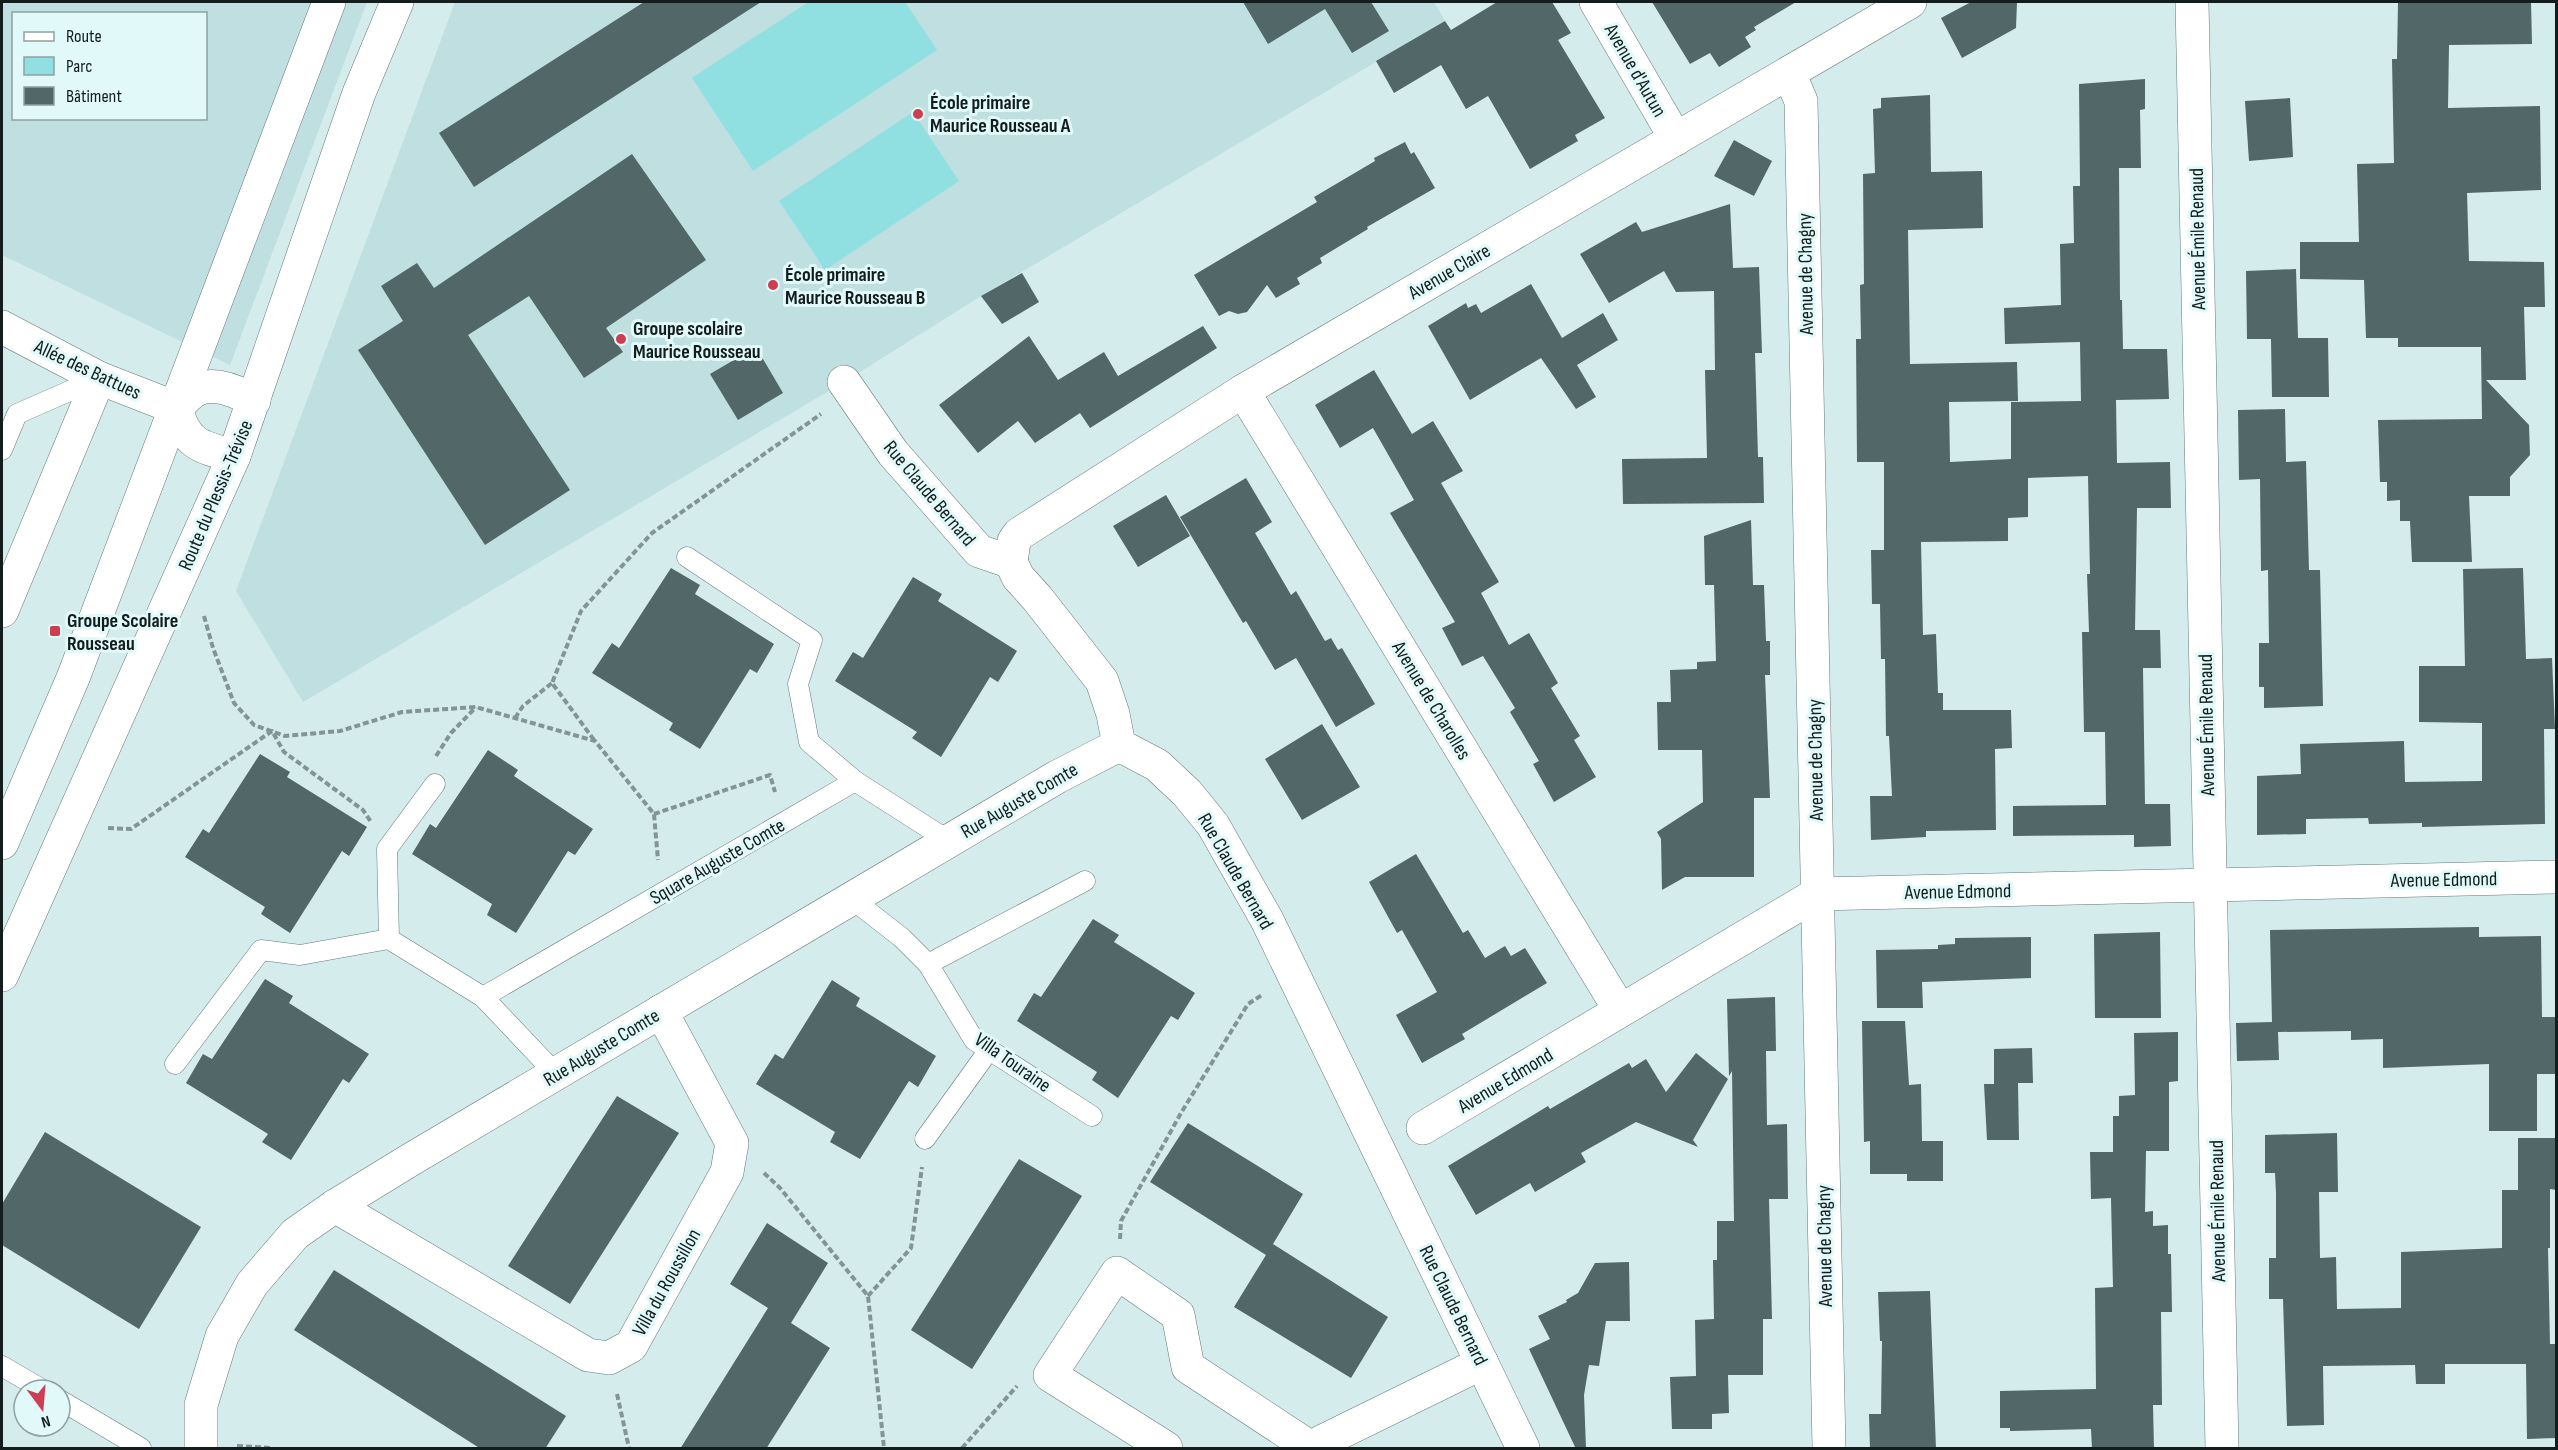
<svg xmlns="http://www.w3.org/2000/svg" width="2558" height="1450" font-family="'Sofia Sans Condensed',sans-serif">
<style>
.built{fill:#bfdfe0;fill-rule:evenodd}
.green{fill:#91e0e1}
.building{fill:#526767}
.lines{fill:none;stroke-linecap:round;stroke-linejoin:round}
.service-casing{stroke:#657a7a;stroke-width:21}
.minor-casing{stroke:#657a7a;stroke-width:34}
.secondary-casing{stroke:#657a7a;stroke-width:34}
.path{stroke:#839494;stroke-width:4;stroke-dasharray:6 3;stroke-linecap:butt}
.service{stroke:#fff;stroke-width:20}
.minor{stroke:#fff;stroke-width:33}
.secondary{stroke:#fff;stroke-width:33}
.poi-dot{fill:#ce3e52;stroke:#e1f9f9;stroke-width:2}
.labels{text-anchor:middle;stroke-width:6;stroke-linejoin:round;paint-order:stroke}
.street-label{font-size:20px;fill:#141d1d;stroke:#e1f9f9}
.poi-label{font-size:20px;font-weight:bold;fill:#141d1d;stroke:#e1f9f9;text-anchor:start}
</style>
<rect width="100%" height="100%" fill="#d4ecec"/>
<g class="built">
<path d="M 2,2 L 367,2 L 230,365 L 2,255 ZM 14,14 L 206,14 L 206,118 L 14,118 Z"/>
<path d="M 455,2 L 1434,2 L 1445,21 L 981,296 L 844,382 L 303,702 L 236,591 Z"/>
</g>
<g class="green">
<path d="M 808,2 L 905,2 L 937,50 L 753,171 L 692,78 Z"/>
<path d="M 913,112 L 959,181 L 825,270 L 779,201 Z"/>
</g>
<g class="building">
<path d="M 644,2 L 761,2 L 474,187 L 439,133 Z"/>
<path d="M 1243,2 L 1371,2 L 1389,31 L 1352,53 L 1325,9 L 1268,44 Z"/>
<path d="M 1497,2 L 1552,2 L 1571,33 L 1558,40 L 1605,118 L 1575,135 L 1578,141 L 1530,169 L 1488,96 L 1466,109 L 1441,65 L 1394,93 L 1376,61 L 1445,21 L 1451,30 Z"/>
<path d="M 1652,2 L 1796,2 L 1754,27 L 1756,30 L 1745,37 L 1751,47 L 1719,67 L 1710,53 L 1690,64 Z"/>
<path d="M 1971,2 L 2017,2 L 2016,28 L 1962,58 L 1941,18 Z"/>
<path d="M 2398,2 L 2531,2 L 2532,44 L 2449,45 L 2448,108 L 2540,106 L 2541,190 L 2467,193 L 2469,261 L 2544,262 L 2545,307 L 2524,307 L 2526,380 L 2486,380 L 2529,425 L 2530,455 L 2510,477 L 2510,496 L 2469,496 L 2472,562 L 2412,562 L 2410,521 L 2400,521 L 2400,500 L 2387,501 L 2387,482 L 2380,482 L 2378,420 L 2482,419 L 2481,347 L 2398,347 L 2398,338 L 2366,338 L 2364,280 L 2300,279 L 2300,242 L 2359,242 L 2357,164 L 2394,163 L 2392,59 L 2397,59 Z"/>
<path d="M 2145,79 L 2145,109 L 2140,110 L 2141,168 L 2119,168 L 2120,300 L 2122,300 L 2123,349 L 2167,349 L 2169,399 L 2116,400 L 2117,463 L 2170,462 L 2171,508 L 2137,508 L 2135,630 L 2160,630 L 2161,668 L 2143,668 L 2145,804 L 2170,804 L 2171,846 L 2134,847 L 2134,835 L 2013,836 L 2013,806 L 2106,805 L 2105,732 L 2084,732 L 2082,632 L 2089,632 L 2087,574 L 2090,574 L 2088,476 L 2028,478 L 2028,517 L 2008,518 L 2008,541 L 1921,542 L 1923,635 L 1936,634 L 1938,693 L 1943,693 L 1943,710 L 2011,710 L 2012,748 L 1995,749 L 1996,830 L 1926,831 L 1926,837 L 1871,840 L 1870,796 L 1892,796 L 1889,736 L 1886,736 L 1885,659 L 1881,659 L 1880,604 L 1872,604 L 1871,550 L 1884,550 L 1884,462 L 1857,462 L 1856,339 L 1861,339 L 1860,285 L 1864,284 L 1863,174 L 1875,173 L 1873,109 L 1881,108 L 1881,98 L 1930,95 L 1931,172 L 1982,171 L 1983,228 L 1908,230 L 1910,364 L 2017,362 L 2018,401 L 1949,402 L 1950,462 L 2011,459 L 2011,402 L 2081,401 L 2080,342 L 2005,344 L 2004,308 L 2061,305 L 2060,244 L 2074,243 L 2073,186 L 2080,186 L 2079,84 Z"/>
<path d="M 2290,98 L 2293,157 L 2249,161 L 2245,101 Z"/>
<path d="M 1734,140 L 1772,161 L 1754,196 L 1714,176 Z"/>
<path d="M 1405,142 L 1411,154 L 1414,152 L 1435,188 L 1367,227 L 1368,229 L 1320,258 L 1322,263 L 1297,278 L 1300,284 L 1276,298 L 1267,285 L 1247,312 L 1238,314 L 1229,311 L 1219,316 L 1194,275 L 1317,202 L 1314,197 L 1375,161 L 1374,158 Z"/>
<path d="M 632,154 L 706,260 L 606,328 L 623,352 L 584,378 L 529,296 L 468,335 L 570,490 L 485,545 L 358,350 L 403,321 L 381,286 L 417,263 L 434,288 Z"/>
<path d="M 1730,204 L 1733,268 L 1759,267 L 1762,353 L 1755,353 L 1758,457 L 1763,457 L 1764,503 L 1623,504 L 1622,459 L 1707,458 L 1705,370 L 1715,370 L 1714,291 L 1676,292 L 1664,271 L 1609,303 L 1580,254 L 1636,222 L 1642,232 Z"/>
<path d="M 2296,269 L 2298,338 L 2328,338 L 2329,397 L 2272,397 L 2271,339 L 2247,339 L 2246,271 Z"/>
<path d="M 1022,273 L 1039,302 L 1002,324 L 981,296 Z"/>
<path d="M 1531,284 L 1562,338 L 1603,313 L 1618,340 L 1577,365 L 1596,397 L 1576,409 L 1541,358 L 1470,400 L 1428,326 L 1466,303 L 1468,308 L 1476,304 L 1481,313 Z"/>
<path d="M 1203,326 L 1217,348 L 1090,428 L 1080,413 L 1035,443 L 1018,421 L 978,453 L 939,405 L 1029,336 L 1058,380 L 1104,352 L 1118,376 Z"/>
<path d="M 756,347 L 783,393 L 738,420 L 710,374 Z"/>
<path d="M 1374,370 L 1412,434 L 1433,421 L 1463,471 L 1441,483 L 1499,582 L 1481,593 L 1509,645 L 1529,633 L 1558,683 L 1551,688 L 1580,736 L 1574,740 L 1596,777 L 1554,802 L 1533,764 L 1539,761 L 1510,712 L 1515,708 L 1483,656 L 1462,666 L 1442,628 L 1455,622 L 1390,513 L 1414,500 L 1373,428 L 1340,448 L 1315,405 Z"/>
<path d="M 2285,409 L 2286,462 L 2306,461 L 2309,570 L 2320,570 L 2323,706 L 2264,708 L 2264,687 L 2259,687 L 2259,643 L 2269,643 L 2268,570 L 2261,571 L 2260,479 L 2239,480 L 2238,410 Z"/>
<path d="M 1246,478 L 1272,522 L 1255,533 L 1291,595 L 1296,591 L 1325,641 L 1331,638 L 1338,650 L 1342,648 L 1375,704 L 1336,727 L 1296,658 L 1275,670 L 1246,621 L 1243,623 L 1180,517 Z"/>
<path d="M 1166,495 L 1190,536 L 1138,567 L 1113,526 Z"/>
<path d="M 1751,520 L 1753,585 L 1764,585 L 1766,641 L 1770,641 L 1770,675 L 1765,675 L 1770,798 L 1754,798 L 1754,877 L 1685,877 L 1662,890 L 1661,839 L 1657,832 L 1703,802 L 1702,750 L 1658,750 L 1657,702 L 1671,702 L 1670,670 L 1697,669 L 1697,662 L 1716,661 L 1714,585 L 1705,585 L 1704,536 Z"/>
<path d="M 671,568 L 700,585 L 695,594 L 774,644 L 757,673 L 750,669 L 700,749 L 669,730 L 673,723 L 592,673 L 612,643 L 619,648 Z"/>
<path d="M 2523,568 L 2526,659 L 2552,658 L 2555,729 L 2544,729 L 2545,824 L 2422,827 L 2422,823 L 2369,824 L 2368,818 L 2306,819 L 2306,834 L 2257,835 L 2257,776 L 2301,774 L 2300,744 L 2404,741 L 2405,782 L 2482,781 L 2482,723 L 2419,722 L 2419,666 L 2465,666 L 2463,569 Z"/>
<path d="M 913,577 L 942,594 L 938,601 L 1017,651 L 998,682 L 990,677 L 941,757 L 912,738 L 917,732 L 835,681 L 853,652 L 863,658 Z"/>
<path d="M 1322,724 L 1360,787 L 1302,820 L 1265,759 Z"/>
<path d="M 488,750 L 518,770 L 514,776 L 593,829 L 575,855 L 568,851 L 516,933 L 487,915 L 492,904 L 412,854 L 430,824 L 436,828 Z"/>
<path d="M 260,754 L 290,772 L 287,777 L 367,827 L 349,856 L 342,851 L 290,933 L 261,914 L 265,907 L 185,857 L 203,829 L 209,833 Z"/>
<path d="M 1416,854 L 1463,933 L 1468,930 L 1485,958 L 1505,946 L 1511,956 L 1525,948 L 1547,983 L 1462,1034 L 1465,1039 L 1422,1063 L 1396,1015 L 1437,992 L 1402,930 L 1397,933 L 1369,882 Z"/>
<path d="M 1093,919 L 1119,935 L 1114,942 L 1195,993 L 1178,1020 L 1171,1016 L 1118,1098 L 1092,1080 L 1097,1072 L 1017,1021 L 1034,993 L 1041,997 Z"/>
<path d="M 2479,927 L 2479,937 L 2541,936 L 2542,1017 L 2556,1017 L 2556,1074 L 2537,1074 L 2537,1131 L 2489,1131 L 2489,1064 L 2383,1068 L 2383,1039 L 2351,1040 L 2351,1031 L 2278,1032 L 2279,1060 L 2237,1061 L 2236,1023 L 2272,1022 L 2270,930 Z"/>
<path d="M 2160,932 L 2161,1018 L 2095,1018 L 2094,934 Z"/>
<path d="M 2031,937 L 2031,978 L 1922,982 L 1923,1008 L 1877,1008 L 1876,950 L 1938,949 L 1938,945 L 1955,944 L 1955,938 Z"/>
<path d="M 265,979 L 293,996 L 289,1003 L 369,1054 L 349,1083 L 343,1079 L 291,1160 L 262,1142 L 268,1134 L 186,1083 L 203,1054 L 212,1059 Z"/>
<path d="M 832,980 L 860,998 L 856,1006 L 936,1056 L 918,1087 L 909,1081 L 860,1159 L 830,1142 L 835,1132 L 756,1084 L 775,1054 L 783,1059 Z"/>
<path d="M 1775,997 L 1776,1051 L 1766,1051 L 1767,1125 L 1787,1124 L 1788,1199 L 1769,1199 L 1772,1319 L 1763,1319 L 1763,1375 L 1728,1375 L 1729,1413 L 1712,1414 L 1712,1429 L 1672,1429 L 1670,1377 L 1696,1376 L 1695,1320 L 1714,1319 L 1713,1260 L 1717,1260 L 1717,1221 L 1734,1221 L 1732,1071 L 1729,1076 L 1727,999 Z"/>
<path d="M 1862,1021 L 1905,1021 L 1909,1085 L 1921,1084 L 1922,1141 L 1943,1141 L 1943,1181 L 1907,1181 L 1907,1174 L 1870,1174 L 1870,1141 L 1864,1142 Z"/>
<path d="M 2178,1032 L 2178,1081 L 2169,1082 L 2169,1151 L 2146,1151 L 2145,1212 L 2153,1211 L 2153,1226 L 2168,1225 L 2168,1254 L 2171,1254 L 2172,1312 L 2161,1312 L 2162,1405 L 2153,1405 L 2154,1449 L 2092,1449 L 2091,1429 L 2010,1431 L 2010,1428 L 2000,1428 L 2000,1391 L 2096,1389 L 2095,1288 L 2113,1287 L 2111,1198 L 2091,1199 L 2090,1152 L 2113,1152 L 2113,1116 L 2119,1116 L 2119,1096 L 2135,1095 L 2134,1033 Z"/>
<path d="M 2032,1048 L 2033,1083 L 2018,1083 L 2019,1140 L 1987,1140 L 1984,1084 L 1994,1084 L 1994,1049 Z"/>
<path d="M 1696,1053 L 1728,1079 L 1693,1140 L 1698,1147 L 1636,1122 L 1581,1153 L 1586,1162 L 1535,1192 L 1530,1183 L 1476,1215 L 1448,1166 L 1548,1106 L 1550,1109 L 1629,1063 L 1632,1068 L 1646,1059 L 1666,1092 Z"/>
<path d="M 617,1096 L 679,1133 L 570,1304 L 508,1266 Z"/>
<path d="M 1188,1123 L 1303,1194 L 1273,1244 L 1388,1317 L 1351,1378 L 1234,1307 L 1266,1255 L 1150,1182 Z"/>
<path d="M 45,1132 L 201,1227 L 139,1329 L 2,1245 L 2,1204 Z"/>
<path d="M 2337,1133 L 2338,1192 L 2319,1192 L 2320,1258 L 2336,1257 L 2337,1309 L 2401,1308 L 2401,1252 L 2502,1248 L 2502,1190 L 2518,1190 L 2518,1138 L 2556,1138 L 2556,1190 L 2550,1189 L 2550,1248 L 2548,1248 L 2550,1344 L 2556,1344 L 2556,1438 L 2527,1439 L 2526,1364 L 2445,1364 L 2445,1384 L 2416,1384 L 2415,1365 L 2323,1366 L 2324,1425 L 2287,1426 L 2283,1299 L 2269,1299 L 2269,1258 L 2276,1258 L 2276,1193 L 2275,1173 L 2265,1173 L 2265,1135 Z"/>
<path d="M 1019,1159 L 1082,1196 L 972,1369 L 911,1330 Z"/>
<path d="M 767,1223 L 828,1263 L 791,1323 L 830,1348 L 766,1449 L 680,1449 L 768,1308 L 787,1320 L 730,1284 Z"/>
<path d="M 1629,1262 L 1630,1321 L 1606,1321 L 1599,1366 L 1589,1365 L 1584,1395 L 1586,1449 L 1576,1449 L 1529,1349 L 1550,1339 L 1538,1316 L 1567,1302 L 1566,1300 L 1578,1293 L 1595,1263 Z"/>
<path d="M 334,1270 L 566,1416 L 545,1449 L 481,1449 L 294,1330 Z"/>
<path d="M 1930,1291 L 1936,1449 L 1870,1449 L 1869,1414 L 1881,1414 L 1882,1341 L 1880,1341 L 1878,1292 Z"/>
</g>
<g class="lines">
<g class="service-casing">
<g id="service">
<path d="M 2,450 L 17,414 L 99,378"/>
<path d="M 687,557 L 812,640 L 798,684 L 809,742 L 855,781"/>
<path d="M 852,899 L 902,938 L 928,964 L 974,1040 L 1092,1116"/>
<path d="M 389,939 L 387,849 L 435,784"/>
<path d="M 928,964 L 1085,881"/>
<path d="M 175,1064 L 261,950 L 300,955 L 389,939 L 483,997"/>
<path d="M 556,1074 L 483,997 L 855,781 L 949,841"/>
<path d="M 925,1139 L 989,1050"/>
<path d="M 2,1366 L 43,1390"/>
<path d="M 60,1400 L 141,1448"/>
</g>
</g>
<g class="minor-casing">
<g id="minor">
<path d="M 1596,2 L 1676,139"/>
<path d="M 2192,2 L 2222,1448"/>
<path d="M 1789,73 L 1801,101 L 1829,1448"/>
<path d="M 2,327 L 99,378 L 176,408"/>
<path d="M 844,382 L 893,453 L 979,551 L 1011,562 L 1018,577 L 1037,598 L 1102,681 L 1113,714 L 1119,745"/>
<path d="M 1243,391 L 1620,1010"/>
<path d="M 176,408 C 182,402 188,395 194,391 C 213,380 237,391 254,401"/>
<path d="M 176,408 C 185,444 200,447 234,456"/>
<path d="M 1011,562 L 1014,541 L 1019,534 L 1243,391 L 1910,2"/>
<path d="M 2,611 L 99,378"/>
<path d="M 1119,745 L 1157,765 L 1187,793 L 1213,825 L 1267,920 L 1523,1448"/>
<path d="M 1423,1128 L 1817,894 L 2556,877"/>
<path d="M 335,1206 L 588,1355 L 609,1358 L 631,1346 L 727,1172 L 732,1143 L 661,1011"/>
<path d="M 201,1448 L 201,1405 L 222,1336 L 252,1284 L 295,1234 L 335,1206 L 410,1160 L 1057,777 L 1119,745"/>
<path d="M 1166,1448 L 1050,1375 L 1117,1273 L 1178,1315 L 1188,1367 L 1311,1448"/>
<path d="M 1317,1448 L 1321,1442 L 1482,1363"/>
</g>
</g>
<g class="secondary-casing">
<g id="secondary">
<path d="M 2,843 L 73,678 L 329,2"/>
<path d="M 2,975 L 234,456 L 359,93 L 397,2"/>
</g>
</g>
<g class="path">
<path d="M 204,616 L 213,648 L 234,703 L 254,725 L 285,736 L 340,731 L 402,712 L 476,707 L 595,741 L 654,814 L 658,860"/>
<path d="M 515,718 L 523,706 L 552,683"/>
<path d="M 594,740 L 552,683 L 581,611 L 652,533 L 821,414"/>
<path d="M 436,756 L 451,733 L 476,707"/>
<path d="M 654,814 L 770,775 L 775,792"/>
<path d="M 108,828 L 131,829 L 272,731 L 284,752 L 363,810 L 371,822"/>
<path d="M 764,1173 L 780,1188 L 868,1296 L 884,1448"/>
<path d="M 1120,1239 L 1121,1221 L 1181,1113 L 1248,1004 L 1262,995"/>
<path d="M 868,1296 L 911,1248 L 922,1167"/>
<path d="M 617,1394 L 629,1448"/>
<path d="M 237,1446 L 272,1448"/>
<path d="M 962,1448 L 1017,1386"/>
</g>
<use href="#service" class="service"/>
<use href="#minor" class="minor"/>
<use href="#secondary" class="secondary"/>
</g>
<g class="poi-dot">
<circle cx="918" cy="114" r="6"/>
<circle cx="773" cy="285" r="6"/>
<circle cx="621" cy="339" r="6"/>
<rect x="49" y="625" width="12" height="12" rx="3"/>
</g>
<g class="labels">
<g class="street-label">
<text transform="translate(1636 70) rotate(60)" y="7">Avenue d'Autun</text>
<text transform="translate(2197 239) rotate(-91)" y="7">Avenue Émile Renaud</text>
<text transform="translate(1449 271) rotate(-30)" y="7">Avenue Claire</text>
<text transform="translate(1805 274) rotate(-91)" y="7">Avenue de Chagny</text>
<text transform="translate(88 369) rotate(25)" y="7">Allée des Battues</text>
<text transform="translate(930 493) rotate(50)" y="7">Rue Claude Bernard</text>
<text transform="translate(215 495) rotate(-67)" y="7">Route du Plessis-Trévise</text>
<text transform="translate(1432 700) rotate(59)" y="7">Avenue de Charolles</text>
<text transform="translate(2206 725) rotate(-91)" y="7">Avenue Émile Renaud</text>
<text transform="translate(1815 760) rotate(-91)" y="7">Avenue de Chagny</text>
<text transform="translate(1019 800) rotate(-30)" y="7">Rue Auguste Comte</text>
<text transform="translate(717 861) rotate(-30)" y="7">Square Auguste Comte</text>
<text transform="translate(1236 871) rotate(60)" y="7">Rue Claude Bernard</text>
<text transform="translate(2444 879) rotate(-1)" y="7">Avenue Edmond</text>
<text transform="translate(1958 891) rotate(-1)" y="7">Avenue Edmond</text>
<text transform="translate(601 1047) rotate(-31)" y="7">Rue Auguste Comte</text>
<text transform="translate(1013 1062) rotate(35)" y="7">Villa Touraine</text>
<text transform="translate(1505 1080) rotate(-31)" y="7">Avenue Edmond</text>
<text transform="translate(2217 1211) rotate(-91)" y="7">Avenue Émile Renaud</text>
<text transform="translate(1824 1246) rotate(-91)" y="7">Avenue de Chagny</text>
<text transform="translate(666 1282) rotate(-61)" y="7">Villa du Roussillon</text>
<text transform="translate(1454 1305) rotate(64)" y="7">Rue Claude Bernard</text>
</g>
<g class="poi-label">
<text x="930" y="109">École primaire<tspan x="930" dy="23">Maurice Rousseau A</tspan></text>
<text x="785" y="281">École primaire<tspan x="785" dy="23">Maurice Rousseau B</tspan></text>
<text x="633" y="335">Groupe scolaire<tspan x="633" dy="23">Maurice Rousseau</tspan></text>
<text x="67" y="627">Groupe Scolaire<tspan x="67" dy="23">Rousseau</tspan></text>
</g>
</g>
<rect width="2558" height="1450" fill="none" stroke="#141d1d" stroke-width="6"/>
<rect x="12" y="12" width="195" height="108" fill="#e1f9f9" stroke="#8fa1a1" stroke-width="1.5"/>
<rect x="24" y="32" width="30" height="9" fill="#ffffff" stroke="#8fa1a1" stroke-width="1.5"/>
<text x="66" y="42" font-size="18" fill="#141d1d">Route</text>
<rect x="24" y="57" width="30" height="18" fill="#91e0e1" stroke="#8fa1a1" stroke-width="1.5"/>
<text x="66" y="72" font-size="18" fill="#141d1d">Parc</text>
<rect x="24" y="87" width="30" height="18" fill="#526767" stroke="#8fa1a1" stroke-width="1.5"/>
<text x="66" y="102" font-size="18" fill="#141d1d">Bâtiment</text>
<g transform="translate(42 1408) rotate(164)"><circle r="28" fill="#e1f9f9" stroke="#8fa1a1" stroke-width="1.5"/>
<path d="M0-4.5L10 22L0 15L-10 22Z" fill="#ce3e52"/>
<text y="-9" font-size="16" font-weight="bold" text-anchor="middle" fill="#141d1d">N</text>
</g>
</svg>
